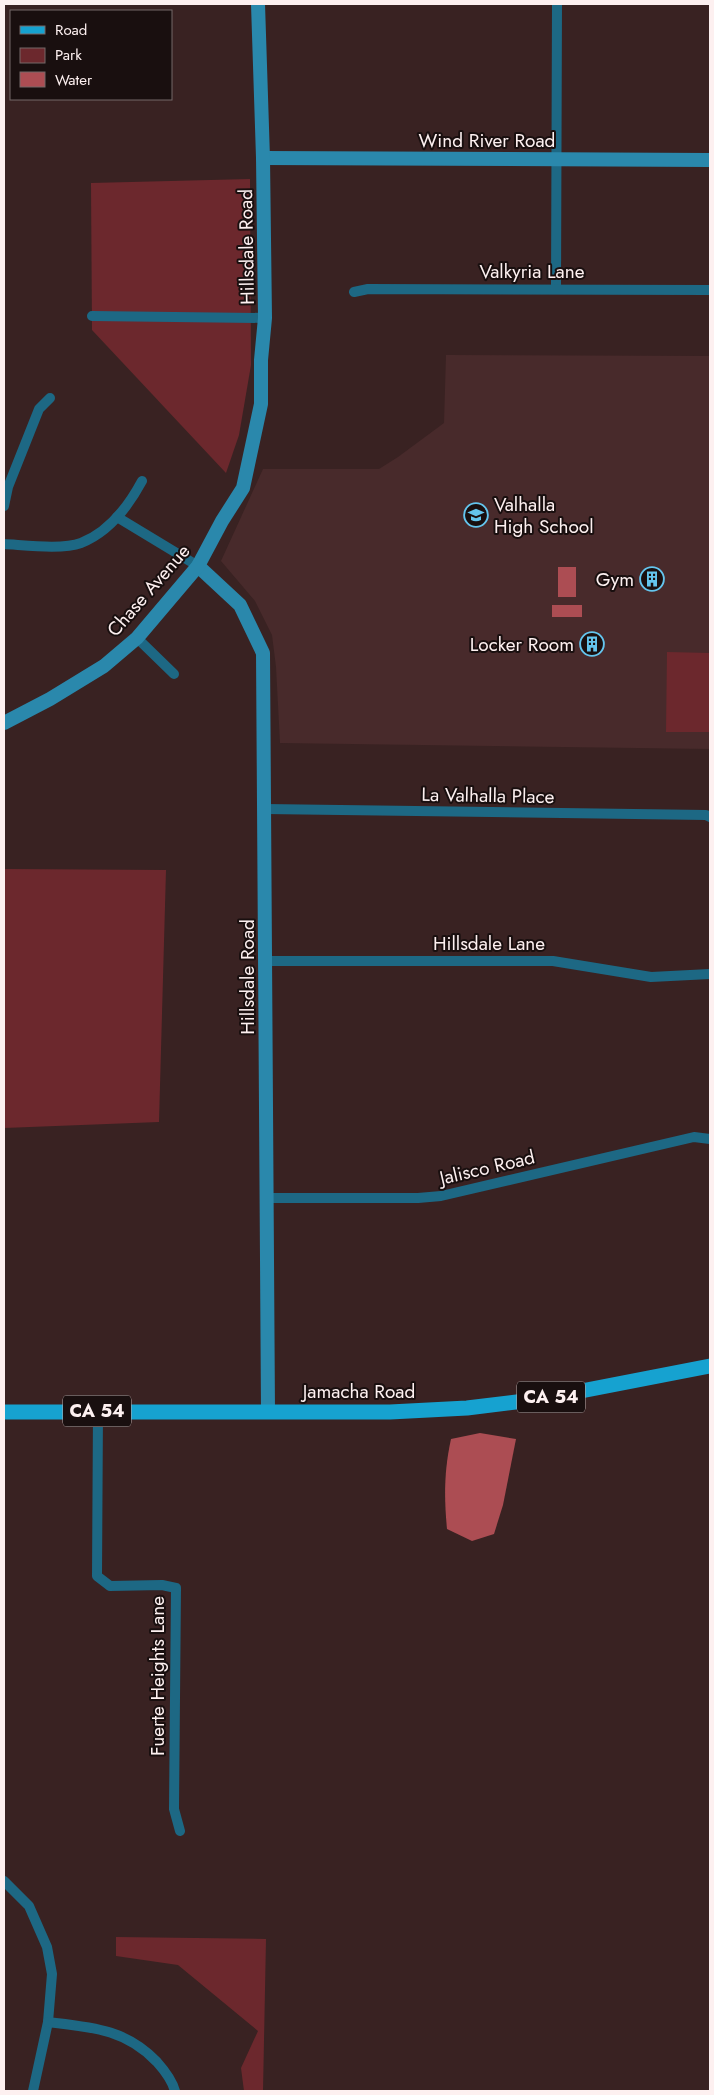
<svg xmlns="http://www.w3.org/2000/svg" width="714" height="2095" font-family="Jost,sans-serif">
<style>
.built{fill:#482a2b}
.green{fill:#6c282d}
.water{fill:#ac4d53}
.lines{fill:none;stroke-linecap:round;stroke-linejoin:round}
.street{stroke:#1d6884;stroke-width:10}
.secondary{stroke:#2a88ac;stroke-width:14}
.primary{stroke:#16a2d0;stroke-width:15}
.labels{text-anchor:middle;stroke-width:4;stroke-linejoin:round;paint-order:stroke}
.shield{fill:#190f0f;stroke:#b9acac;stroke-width:1}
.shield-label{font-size:18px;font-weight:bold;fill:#fdf0f0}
.street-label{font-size:19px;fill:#fdf0f0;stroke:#190f0f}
.poi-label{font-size:19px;fill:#fdf0f0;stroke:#190f0f;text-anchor:end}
</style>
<rect width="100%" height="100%" fill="#392222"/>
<path class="built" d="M 446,355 L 710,356 L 710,749 L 280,743 L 276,667 L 272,635 L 255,601 L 221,561 L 263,469 L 379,469 L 398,457 L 444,423 Z"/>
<g class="green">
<path d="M 250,179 L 251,365 L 239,435 L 226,473 L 92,330 L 91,183 Z"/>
<path d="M 667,652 L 710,653 L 710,732 L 666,732 Z"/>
<path d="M 4,869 L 166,870 L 159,1122 L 4,1128 Z"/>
<path d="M 116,1937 L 266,1939 L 263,2091 L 244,2091 L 241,2068 L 258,2031 L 178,1965 L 116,1956 Z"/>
</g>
<g class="water">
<rect x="558" y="567" width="18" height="30"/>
<rect x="552" y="605" width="30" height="12"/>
<path d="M 480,1433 L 516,1439 L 503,1505 L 494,1534 L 472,1541 L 447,1529 C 444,1497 444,1471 451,1439 Z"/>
</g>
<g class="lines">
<g class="street">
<path d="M 556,289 L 557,4"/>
<path d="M 354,292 L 368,289 L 710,290"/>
<path d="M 92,316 L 265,318"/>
<path d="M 4,506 L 8,487 L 39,409 L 50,398"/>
<path d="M 117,517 L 198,566"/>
<path d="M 4,544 C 24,545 62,550 81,543 C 109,532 128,507 142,481"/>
<path d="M 137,638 L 174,674"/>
<path d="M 265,809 L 706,815 L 710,817"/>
<path d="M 266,961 L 553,961 L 651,977 L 710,974"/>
<path d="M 267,1198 L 418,1198 L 441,1196 L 694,1137 L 710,1139"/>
<path d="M 98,1411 L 97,1576 L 110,1586 L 162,1585 L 176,1588 L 174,1809 L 180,1831"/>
<path d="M 4,1881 L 29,1906 L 47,1947 L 52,1974 L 48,2022 L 33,2091"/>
<path d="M 48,2022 C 91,2027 126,2029 157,2062 C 165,2071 172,2080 175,2091"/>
</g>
<g class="secondary">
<path d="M 263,158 L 710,160"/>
<path d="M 198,566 L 240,605 L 263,653 L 268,1411"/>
<path d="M 4,723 L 50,699 L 104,666 L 137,638 L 198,566 L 222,521 L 243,488 L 261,404 L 261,360 L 265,318 L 263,158 L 258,4"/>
</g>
<path class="primary" d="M 4,1412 L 390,1412 L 467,1408 L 540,1399 L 710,1366"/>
</g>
<defs>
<g id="school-ring" transform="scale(1.25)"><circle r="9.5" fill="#190f0f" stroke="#64c5ee" stroke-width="1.5"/><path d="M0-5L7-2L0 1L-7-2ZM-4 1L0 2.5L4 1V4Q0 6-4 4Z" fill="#64c5ee"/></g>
<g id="building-ring" transform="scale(1.25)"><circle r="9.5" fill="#190f0f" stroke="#64c5ee" stroke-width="1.5"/><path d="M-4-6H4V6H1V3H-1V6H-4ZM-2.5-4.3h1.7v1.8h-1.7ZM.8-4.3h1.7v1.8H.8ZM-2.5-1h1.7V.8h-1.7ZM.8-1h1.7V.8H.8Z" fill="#64c5ee"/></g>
</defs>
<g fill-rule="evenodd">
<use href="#school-ring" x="476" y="515"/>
<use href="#building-ring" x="652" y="579"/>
<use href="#building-ring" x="592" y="644"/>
</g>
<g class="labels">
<g class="shield">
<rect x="517" y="1381.5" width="68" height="31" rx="4"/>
<rect x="63" y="1395.5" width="68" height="31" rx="4"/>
</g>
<g class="shield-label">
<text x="551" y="1403">CA 54</text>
<text x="97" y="1417">CA 54</text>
</g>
<g class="street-label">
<text x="487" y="147">Wind River Road</text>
<text transform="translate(246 247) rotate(-91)" y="7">Hillsdale Road</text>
<text x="532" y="278">Valkyria Lane</text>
<text transform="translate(148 590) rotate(-49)" y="7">Chase Avenue</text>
<text transform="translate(488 795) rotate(1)" y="7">La Valhalla Place</text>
<text x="489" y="950">Hillsdale Lane</text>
<text transform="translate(247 977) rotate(-90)" y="7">Hillsdale Road</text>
<text transform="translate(487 1167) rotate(-13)" y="7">Jalisco Road</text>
<text x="359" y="1398">Jamacha Road</text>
<text transform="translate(157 1676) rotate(-90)" y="7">Fuerte Heights Lane</text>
</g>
<g class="poi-label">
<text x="494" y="511" text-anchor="start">Valhalla<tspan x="494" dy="22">High School</tspan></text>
<text x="634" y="586">Gym</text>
<text x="574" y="651">Locker Room</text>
</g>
</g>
<rect width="714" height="2095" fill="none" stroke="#fdf0f0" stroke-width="10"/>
<rect x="10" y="10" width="162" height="90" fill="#190f0f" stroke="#746969"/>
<rect x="20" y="26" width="25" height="8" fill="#16a2d0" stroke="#746969"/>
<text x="55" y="35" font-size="15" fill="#fdf0f0">Road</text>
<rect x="20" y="48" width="25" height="15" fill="#6c282d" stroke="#746969"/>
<text x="55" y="60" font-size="15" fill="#fdf0f0">Park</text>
<rect x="20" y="72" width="25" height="15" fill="#ac4d53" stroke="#746969"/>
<text x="55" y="85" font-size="15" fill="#fdf0f0">Water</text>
</svg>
